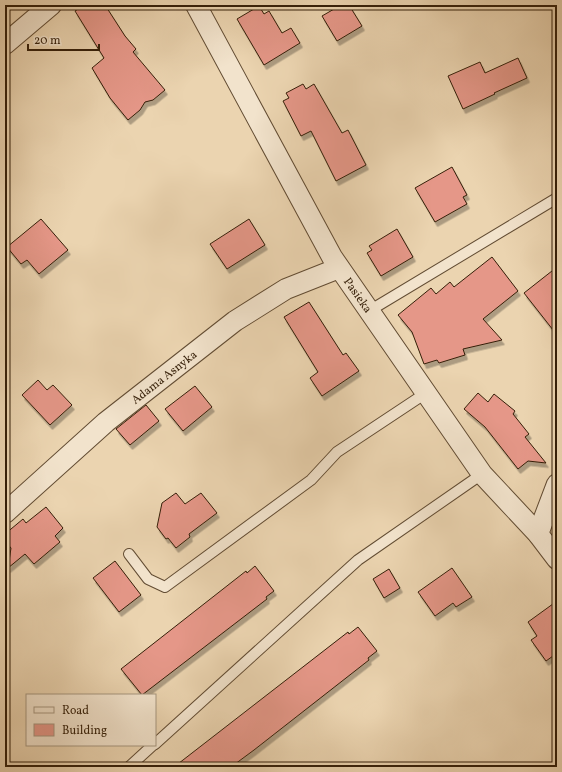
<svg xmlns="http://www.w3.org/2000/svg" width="562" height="772" font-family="Vollkorn,serif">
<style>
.building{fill:#e59788;stroke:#351f09;filter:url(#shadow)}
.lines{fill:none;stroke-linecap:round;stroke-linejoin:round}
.lane-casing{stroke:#624c33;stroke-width:12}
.street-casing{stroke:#624c33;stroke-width:22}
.lane{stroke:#f2e3cc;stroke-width:10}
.street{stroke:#f2e3cc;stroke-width:20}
.labels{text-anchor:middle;stroke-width:3;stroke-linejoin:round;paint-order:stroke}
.street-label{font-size:12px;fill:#351f09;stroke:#f2e3cc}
</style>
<defs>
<filter id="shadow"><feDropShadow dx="2.5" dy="4.5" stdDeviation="0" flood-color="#0004"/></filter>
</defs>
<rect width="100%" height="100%" fill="#ebd4b0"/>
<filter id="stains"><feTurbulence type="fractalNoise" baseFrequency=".005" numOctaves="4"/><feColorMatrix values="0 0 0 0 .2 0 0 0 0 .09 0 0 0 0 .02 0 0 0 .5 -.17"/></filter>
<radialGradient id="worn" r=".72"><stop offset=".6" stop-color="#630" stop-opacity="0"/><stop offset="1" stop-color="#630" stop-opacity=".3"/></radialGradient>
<g class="building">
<path d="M 85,5 L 105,5 L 125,36 L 136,49 L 133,52 L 165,90 L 153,100 L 145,102 L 140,110 L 128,120 L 110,98 L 92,68 L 104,58 L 75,11 Z"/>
<path d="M 341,5 L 349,5 L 362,26 L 337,41 L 322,16 Z"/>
<path d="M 259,6 L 264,14 L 269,11 L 282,33 L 291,28 L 300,43 L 264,65 L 237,19 Z"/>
<path d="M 518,58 L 527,78 L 494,93 L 495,94 L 463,109 L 448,76 L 480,62 L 485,73 Z"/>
<path d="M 303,84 L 306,89 L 314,84 L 342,133 L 348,130 L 366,165 L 336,181 L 311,131 L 301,136 L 283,101 L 289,98 L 286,93 Z"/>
<path d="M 452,167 L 467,195 L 463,197 L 467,204 L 435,222 L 415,188 Z"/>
<path d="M 41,219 L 68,250 L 39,274 L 27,260 L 21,264 L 7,247 Z"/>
<path d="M 249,219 L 265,245 L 227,269 L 210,244 Z"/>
<path d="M 397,229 L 413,257 L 381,276 L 367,253 L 372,250 L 369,246 Z"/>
<path d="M 492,257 L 518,291 L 483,319 L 502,340 L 463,349 L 465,355 L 439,363 L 437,360 L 424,364 L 412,332 L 398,315 L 431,288 L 436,294 L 450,282 L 454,287 Z"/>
<path d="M 557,267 L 557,335 L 524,293 Z"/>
<path d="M 309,302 L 343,355 L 346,353 L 359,371 L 322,396 L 310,378 L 318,372 L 284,317 Z"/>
<path d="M 38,380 L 47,390 L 53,385 L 72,405 L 50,425 L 22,395 Z"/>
<path d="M 195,386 L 212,407 L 183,431 L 165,409 Z"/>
<path d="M 478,393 L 488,402 L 494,394 L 515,411 L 513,414 L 529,434 L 525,437 L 546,463 L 528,461 L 518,469 L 485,427 L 464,409 Z"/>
<path d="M 146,405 L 159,421 L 130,445 L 116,429 Z"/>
<path d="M 176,493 L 185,504 L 201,493 L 217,513 L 189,534 L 190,537 L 176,548 L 168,538 L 166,539 L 157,527 L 162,503 Z"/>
<path d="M 46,507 L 63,528 L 55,536 L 60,542 L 34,564 L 25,554 L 8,568 L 11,548 L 5,541 L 5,534 L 23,519 L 26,523 Z"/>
<path d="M 115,561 L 141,595 L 119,612 L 93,578 Z"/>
<path d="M 255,566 L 274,591 L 266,597 L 267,599 L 142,695 L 121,669 L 246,571 L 247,573 Z"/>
<path d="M 452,568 L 472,597 L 456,607 L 453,603 L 435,616 L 418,592 Z"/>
<path d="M 389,569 L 400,588 L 384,598 L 373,579 Z"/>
<path d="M 557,601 L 557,662 L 553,656 L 546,661 L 531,640 L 537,636 L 528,622 Z"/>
<path d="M 358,627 L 377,651 L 368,658 L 369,660 L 254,750 L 231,767 L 174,767 L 348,632 L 349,634 Z"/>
</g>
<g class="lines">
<g class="lane-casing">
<g id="lane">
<path d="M 369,311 L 557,198"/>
<path d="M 129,554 L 148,579 L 165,587 L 311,480 L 337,452 L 426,393"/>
<path d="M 155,744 L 358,560 L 482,474"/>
<path d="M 129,767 L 153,745"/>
</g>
</g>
<g class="street-casing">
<g id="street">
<path d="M 196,5 L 332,257 L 482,474 L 538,534 L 557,559"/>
<path d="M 5,44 L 51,5"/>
<path d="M 5,513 L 106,422 L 235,321 L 286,289 L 339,268"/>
<path d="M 538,534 L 557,484"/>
</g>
</g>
<use href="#lane" class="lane"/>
<use href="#street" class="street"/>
</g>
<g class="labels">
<g class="street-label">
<text transform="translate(358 295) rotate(55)" y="4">Pasieka</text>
<text transform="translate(164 377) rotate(-38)" y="4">Adama Asnyka</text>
</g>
</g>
<rect width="562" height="772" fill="none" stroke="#ebd4b0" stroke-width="20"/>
<rect x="6" y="6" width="550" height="760" fill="none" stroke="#351f09" stroke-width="2"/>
<rect x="10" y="10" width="542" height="752" fill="none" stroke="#351f09"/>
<rect x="26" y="694" width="130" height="52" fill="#f2e3cc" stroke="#a6957e"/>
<rect x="34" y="707" width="20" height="6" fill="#f2e3cc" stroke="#a6957e"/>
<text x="62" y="714" font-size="12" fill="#351f09">Road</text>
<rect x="34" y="724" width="20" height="12" fill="#e59788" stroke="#a6957e"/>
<text x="62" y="734" font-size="12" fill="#351f09">Building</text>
<path d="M28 44v6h71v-6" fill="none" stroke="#351f09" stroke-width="2"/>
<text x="34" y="44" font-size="12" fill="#351f09" stroke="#f2e3cc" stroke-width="3" paint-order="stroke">20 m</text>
<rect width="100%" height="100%" filter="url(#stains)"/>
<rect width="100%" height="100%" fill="url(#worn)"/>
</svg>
